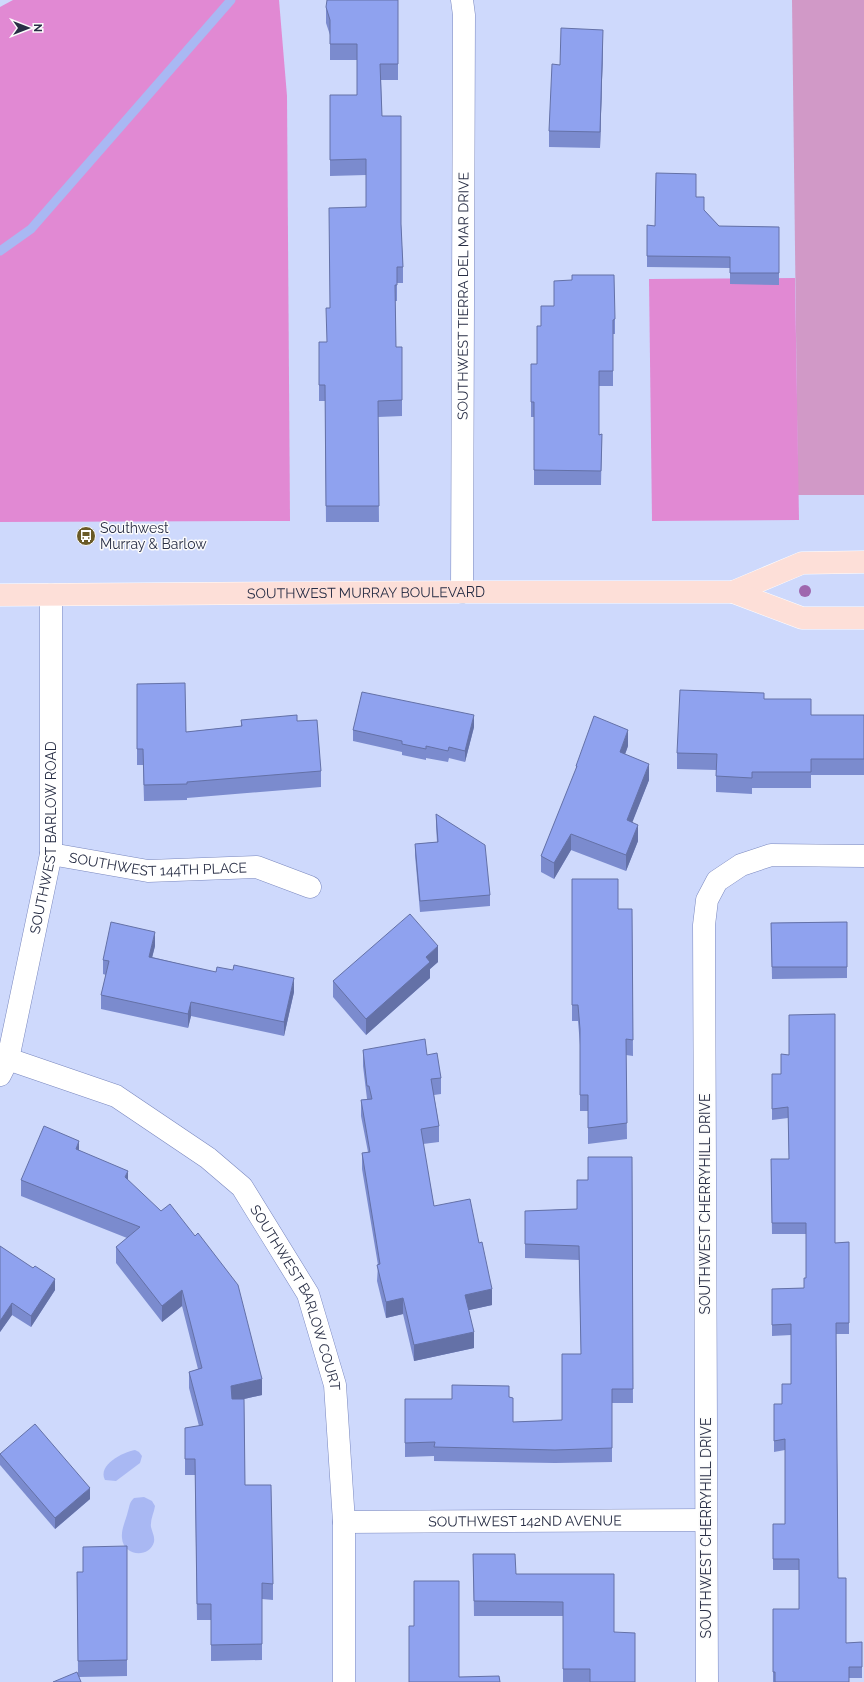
<svg xmlns="http://www.w3.org/2000/svg" width="864" height="1682" font-family="Raleway,sans-serif">
<style>
.green{fill:#d199c7}
.forest{fill:#e189d3}
.water{fill:#a9b8f3}
.lines{fill:none;stroke-linecap:round;stroke-linejoin:round}
.stream{stroke:#a9b8f3;stroke-width:9}
.minor-casing{stroke:#7987be;stroke-width:23}
.major-casing{stroke:#fff;stroke-width:23}
.minor{stroke:#fff;stroke-width:22}
.major{stroke:#fddfd8;stroke-width:22}
.tree{fill:#9f67ae}
.wall{fill:#7b8bce}
.shaded-wall{fill:#6471a7}
.building{fill:#8fa2ef;stroke:#6471a7}
.labels{text-anchor:middle;stroke-width:3;stroke-linejoin:round;paint-order:stroke}
.street-label{font-size:14px;fill:#282e45;stroke:#fbfbfb}
.poi-label{font-size:14px;fill:#282e45;stroke:#fbfbfb;text-anchor:start}
</style>
<rect width="100%" height="100%" fill="#ced9fc"/>
<path class="green" d="M 792,0 L 864,0 L 864,495 L 798,495 Z"/>
<g class="forest">
<path d="M 13,0 L 279,0 L 287,96 L 290,521 L 0,522 L 0,7 Z"/>
<path d="M 795,278 L 799,520 L 652,521 L 649,279 Z"/>
</g>
<g class="water">
<path d="M 135,1450 L 139,1452 L 142,1456 L 140,1463 L 116,1481 L 105,1480 C 97,1465 123,1452 135,1450 Z"/>
<path d="M 144,1497 L 152,1501 L 155,1506 C 154,1513 150,1520 151,1527 C 152,1532 155,1536 154,1542 C 149,1559 123,1556 122,1538 C 121,1529 126,1520 128,1511 C 130,1505 129,1503 134,1498 Z"/>
</g>
<g class="lines">
<path class="stream" d="M 0,251 L 31,229 L 231,0"/>
<g class="minor-casing">
<g id="minor">
<path id="s1" d="M 462,592 L 464,15 L 462,0"/>
<path id="s2" d="M 51,854 L 148,871 L 257,867 L 310,887"/>
<path id="s3" d="M 8,1059 L 116,1096 L 208,1158 L 242,1187 L 308,1294 L 335,1385 L 344,1522 L 344,1682"/>
<path id="s4" d="M 0,1075 L 8,1059 L 51,854 L 51,595"/>
<path id="s5" d="M 344,1522 L 706,1520"/>
<path d="M 707,1682 L 704,925 L 707,900 L 717,881 L 741,865 L 771,855 L 864,856"/>
</g>
</g>
<g class="major-casing">
<g id="major">
<path d="M 733,592 L 802,563 L 864,562"/>
<path id="s6" d="M 0,595 L 462,592 L 733,592 L 802,618 L 864,618"/>
</g>
</g>
<use href="#minor" class="minor"/>
<use href="#major" class="major"/>
</g>
<circle class="tree" cx="805" cy="591" r="6"/>
<g class="wall">
<path d="M 398,0 L 398,80 L 381,80 L 382,116 L 401,224 L 403,267 L 403,283 L 397,283 L 397,301 L 395,301 L 396,347 L 402,347 L 402,416 L 378,417 L 379,522 L 326,522 L 325,401 L 319,401 L 319,342 L 327,342 L 330,308 L 366,207 L 366,175 L 330,176 L 330,95 L 357,95 L 357,60 L 330,60 L 330,35 L 326,23 L 326,7 Z"/>
<path d="M 603,46 L 600,148 L 549,147 L 549,131 L 560,65 Z"/>
<path d="M 696,197 L 704,210 L 719,226 L 779,227 L 779,285 L 730,284 L 730,268 L 647,267 L 647,225 L 655,226 Z"/>
<path d="M 615,319 L 615,334 L 613,334 L 613,386 L 599,386 L 599,435 L 602,434 L 601,485 L 534,485 L 534,417 L 531,417 L 531,364 L 537,364 L 541,326 Z"/>
<path d="M 137,684 L 186,732 L 241,726 L 241,720 L 297,721 L 321,771 L 321,787 L 187,798 L 187,800 L 144,801 L 143,765 L 137,765 Z"/>
<path d="M 764,699 L 811,715 L 864,715 L 864,775 L 811,775 L 811,788 L 752,788 L 752,794 L 716,792 L 716,770 L 677,769 L 677,753 Z"/>
<path d="M 474,727 L 465,762 L 449,758 L 448,762 L 426,758 L 426,760 L 402,755 L 402,752 L 353,741 L 353,730 Z"/>
<path d="M 628,746 L 625,754 L 649,780 L 632,822 L 638,841 L 626,871 L 571,850 L 554,879 L 541,872 L 541,856 L 576,770 L 576,766 Z"/>
<path d="M 436,814 L 490,895 L 490,906 L 420,912 L 415,855 L 415,844 L 437,842 L 436,826 Z"/>
<path d="M 572,879 L 618,909 L 632,909 L 633,1056 L 626,1055 L 627,1139 L 588,1144 L 588,1111 L 580,1111 L 580,1045 L 578,1021 L 572,1021 Z"/>
<path d="M 847,922 L 847,978 L 772,979 L 771,923 Z"/>
<path d="M 155,946 L 152,957 L 294,992 L 284,1036 L 191,1016 L 188,1028 L 101,1009 L 101,995 L 106,975 L 103,974 L 103,960 Z"/>
<path d="M 438,962 L 430,969 L 430,978 L 366,1035 L 333,997 L 333,981 Z"/>
<path d="M 363,1050 L 427,1055 L 441,1078 L 441,1094 L 434,1095 L 439,1126 L 439,1142 L 423,1144 L 434,1206 L 479,1243 L 492,1305 L 469,1310 L 474,1348 L 414,1361 L 403,1314 L 386,1318 L 377,1281 L 378,1265 L 362,1169 L 362,1153 L 368,1152 L 361,1116 L 361,1100 L 367,1099 L 363,1066 Z"/>
<path d="M 772,1074 L 781,1074 L 835,1243 L 849,1242 L 849,1334 L 836,1334 L 838,1578 L 846,1643 L 862,1642 L 862,1678 L 849,1678 L 849,1682 L 773,1682 L 773,1609 L 799,1609 L 799,1570 L 773,1570 L 773,1524 L 785,1524 L 785,1450 L 774,1452 L 774,1404 L 782,1404 L 791,1384 L 791,1335 L 772,1336 L 772,1289 L 804,1288 L 806,1278 L 806,1234 L 772,1234 L 771,1159 L 789,1159 L 788,1118 L 772,1120 Z"/>
<path d="M 79,1150 L 128,1180 L 262,1395 L 244,1399 L 245,1485 L 273,1584 L 273,1600 L 262,1599 L 262,1660 L 211,1661 L 211,1620 L 197,1620 L 195,1475 L 185,1475 L 185,1428 L 199,1426 L 189,1388 L 189,1372 L 198,1369 L 182,1306 L 162,1322 L 116,1263 L 116,1247 L 127,1238 L 21,1196 L 21,1180 Z"/>
<path d="M 632,1157 L 633,1403 L 612,1403 L 612,1462 L 555,1463 L 434,1461 L 434,1456 L 405,1457 L 405,1399 L 452,1399 L 509,1397 L 513,1422 L 562,1420 L 581,1354 L 579,1260 L 525,1258 L 525,1211 L 577,1209 L 588,1180 Z"/>
<path d="M 0,1246 L 55,1290 L 31,1327 L 12,1315 L 0,1332 Z"/>
<path d="M 0,1454 L 90,1499 L 55,1529 L 0,1465 Z"/>
<path d="M 127,1546 L 127,1676 L 79,1677 L 78,1674 L 77,1572 L 83,1572 Z"/>
<path d="M 473,1554 L 516,1574 L 614,1632 L 635,1682 L 563,1682 L 563,1616 L 474,1616 Z"/>
</g>
<g class="shaded-wall">
<path d="M 603,30 L 603,46 L 600,148 L 600,132 Z"/>
<path d="M 474,715 L 474,727 L 465,762 L 465,751 Z"/>
<path d="M 628,730 L 628,746 L 620,768 L 620,752 Z"/>
<path d="M 649,764 L 649,780 L 627,836 L 627,820 Z"/>
<path d="M 638,825 L 638,841 L 626,871 L 626,855 Z"/>
<path d="M 571,834 L 571,850 L 554,879 L 554,863 Z"/>
<path d="M 155,932 L 155,946 L 149,970 L 149,957 Z"/>
<path d="M 438,946 L 438,962 L 430,969 L 430,978 L 366,1035 L 366,1019 L 426,957 Z"/>
<path d="M 294,978 L 294,992 L 284,1036 L 284,1022 Z"/>
<path d="M 191,1002 L 191,1016 L 188,1028 L 188,1014 Z"/>
<path d="M 79,1141 L 79,1157 L 76,1149 Z"/>
<path d="M 128,1171 L 128,1187 L 125,1177 Z"/>
<path d="M 55,1279 L 55,1290 L 31,1327 L 31,1316 Z"/>
<path d="M 492,1289 L 492,1305 L 465,1311 L 465,1295 Z"/>
<path d="M 182,1290 L 182,1306 L 162,1322 L 162,1306 Z"/>
<path d="M 403,1298 L 403,1314 L 386,1318 L 386,1302 Z"/>
<path d="M 12,1303 L 12,1315 L 0,1332 L 0,1321 Z"/>
<path d="M 474,1332 L 474,1348 L 414,1361 L 414,1345 Z"/>
<path d="M 262,1379 L 262,1395 L 231,1402 L 231,1386 Z"/>
<path d="M 90,1488 L 90,1499 L 55,1529 L 55,1518 Z"/>
</g>
<g class="building">
<path d="M 327,0 L 398,0 L 398,64 L 380,64 L 382,116 L 401,116 L 401,224 L 403,267 L 397,267 L 397,285 L 395,285 L 396,347 L 402,347 L 402,400 L 378,401 L 379,506 L 326,506 L 325,385 L 319,385 L 319,342 L 327,342 L 326,308 L 330,308 L 329,208 L 366,207 L 366,159 L 330,160 L 330,95 L 357,95 L 357,44 L 330,44 L 330,20 L 326,7 Z"/>
<path d="M 561,28 L 603,30 L 600,132 L 549,131 L 552,64 L 560,65 Z"/>
<path d="M 656,173 L 696,174 L 696,197 L 704,197 L 704,210 L 719,226 L 779,227 L 779,273 L 730,273 L 730,257 L 647,256 L 647,225 L 655,226 Z"/>
<path d="M 572,275 L 614,275 L 615,319 L 613,320 L 613,371 L 599,371 L 599,435 L 602,434 L 601,471 L 534,470 L 534,402 L 531,402 L 531,364 L 537,364 L 537,326 L 541,326 L 541,306 L 554,306 L 554,281 L 572,280 Z"/>
<path d="M 185,683 L 186,732 L 242,726 L 241,720 L 297,715 L 297,721 L 317,720 L 321,771 L 187,782 L 187,784 L 144,785 L 143,749 L 137,749 L 137,684 Z"/>
<path d="M 680,690 L 764,693 L 764,699 L 811,699 L 811,715 L 864,715 L 864,759 L 811,759 L 811,772 L 752,772 L 752,778 L 716,776 L 717,754 L 677,753 Z"/>
<path d="M 362,692 L 474,715 L 465,751 L 449,747 L 448,751 L 426,746 L 426,749 L 402,744 L 402,741 L 353,730 Z"/>
<path d="M 594,716 L 628,730 L 620,752 L 649,764 L 627,820 L 638,825 L 626,855 L 571,834 L 554,863 L 541,856 L 577,766 L 576,766 Z"/>
<path d="M 436,814 L 485,845 L 490,895 L 420,901 L 415,844 L 438,842 Z"/>
<path d="M 572,879 L 618,879 L 618,909 L 632,909 L 633,1040 L 626,1039 L 627,1123 L 588,1128 L 588,1095 L 580,1095 L 580,1029 L 578,1005 L 572,1005 Z"/>
<path d="M 410,914 L 438,946 L 426,957 L 430,962 L 366,1019 L 333,981 Z"/>
<path d="M 111,922 L 155,932 L 149,957 L 216,972 L 217,967 L 233,970 L 234,965 L 294,978 L 284,1022 L 191,1002 L 188,1014 L 101,995 L 109,961 L 103,960 Z"/>
<path d="M 847,922 L 847,967 L 772,967 L 771,923 Z"/>
<path d="M 835,1014 L 835,1243 L 849,1242 L 849,1323 L 836,1323 L 838,1578 L 846,1578 L 846,1643 L 862,1642 L 862,1667 L 849,1667 L 849,1682 L 775,1682 L 775,1672 L 773,1672 L 773,1609 L 799,1609 L 799,1559 L 773,1559 L 773,1524 L 785,1524 L 785,1439 L 774,1441 L 774,1404 L 782,1404 L 782,1384 L 791,1384 L 791,1324 L 772,1325 L 772,1289 L 804,1288 L 804,1278 L 806,1278 L 806,1223 L 772,1223 L 771,1159 L 789,1159 L 788,1107 L 772,1109 L 772,1074 L 781,1074 L 781,1054 L 789,1055 L 789,1015 Z"/>
<path d="M 425,1039 L 427,1055 L 437,1053 L 441,1078 L 431,1079 L 439,1126 L 421,1129 L 434,1206 L 470,1199 L 479,1243 L 482,1242 L 492,1289 L 465,1295 L 474,1332 L 414,1345 L 403,1298 L 386,1302 L 377,1265 L 380,1264 L 362,1153 L 370,1152 L 361,1100 L 372,1099 L 369,1086 L 367,1086 L 363,1050 Z"/>
<path d="M 44,1126 L 79,1141 L 76,1149 L 128,1171 L 125,1177 L 161,1211 L 170,1204 L 195,1236 L 198,1233 L 238,1285 L 262,1379 L 231,1386 L 232,1399 L 244,1399 L 245,1485 L 271,1485 L 273,1584 L 262,1583 L 262,1644 L 211,1645 L 211,1604 L 197,1604 L 195,1459 L 185,1459 L 185,1428 L 203,1425 L 189,1372 L 202,1368 L 182,1290 L 162,1306 L 116,1247 L 140,1227 L 21,1180 Z"/>
<path d="M 588,1157 L 632,1157 L 633,1389 L 612,1389 L 612,1448 L 555,1450 L 434,1447 L 435,1442 L 405,1443 L 405,1399 L 452,1399 L 452,1385 L 509,1386 L 509,1397 L 513,1398 L 513,1422 L 562,1420 L 562,1354 L 581,1354 L 579,1246 L 525,1244 L 525,1211 L 577,1209 L 577,1180 L 588,1180 Z"/>
<path d="M 0,1246 L 33,1268 L 35,1266 L 55,1279 L 31,1316 L 12,1303 L 0,1321 Z"/>
<path d="M 35,1424 L 90,1488 L 55,1518 L 0,1454 Z"/>
<path d="M 127,1546 L 127,1660 L 78,1661 L 77,1572 L 83,1572 L 83,1547 Z"/>
<path d="M 473,1554 L 515,1554 L 516,1574 L 614,1574 L 614,1632 L 635,1633 L 635,1682 L 590,1682 L 590,1669 L 563,1669 L 563,1602 L 474,1601 Z"/>
<path d="M 414,1581 L 459,1581 L 459,1677 L 499,1676 L 500,1682 L 409,1682 L 409,1626 L 414,1626 Z"/>
<path d="M 77,1672 L 81,1682 L 53,1682 Z"/>
</g>
<defs>
<g id="bus-disc" transform="scale(1)"><circle r="9.5" fill="#695a27" stroke="#fbfbfb"/><path d="M-5-6H5V4H4V6H2V4H-2V6H-4V4H-5ZM-3.5-4V0h7V-4ZM-3.5 1.2v1.5H-2V1.2ZM2 1.2v1.5H3.5V1.2Z" fill="#fff"/></g>
</defs>
<g fill-rule="evenodd">
<use href="#bus-disc" x="86" y="536"/>
</g>
<g class="labels">
<g class="street-label">
<text dy="5" stroke="none"><textPath href="#s1" startOffset="296">SOUTHWEST TIERRA DEL MAR DRIVE</textPath></text>
<text dy="5" stroke="none"><textPath href="#s6" startOffset="366">SOUTHWEST MURRAY BOULEVARD</textPath></text>
<text dy="5" stroke="none"><textPath href="#s4" startOffset="243">SOUTHWEST BARLOW ROAD</textPath></text>
<text dy="5" stroke="none"><textPath href="#s2" startOffset="108">SOUTHWEST 144TH PLACE</textPath></text>
<text transform="translate(705 1204) rotate(-90)" y="5">SOUTHWEST CHERRYHILL DRIVE</text>
<text dy="5" stroke="none"><textPath href="#s3" startOffset="394">SOUTHWEST BARLOW COURT</textPath></text>
<text dy="5" stroke="none"><textPath href="#s5" startOffset="181">SOUTHWEST 142ND AVENUE</textPath></text>
<text transform="translate(706 1528) rotate(-90)" y="5">SOUTHWEST CHERRYHILL DRIVE</text>
</g>
<g class="poi-label">
<text x="100" y="533">Southwest<tspan x="100" dy="16">Murray &amp; Barlow</tspan></text>
</g>
</g>
<g transform="translate(28 28) rotate(90)" stroke="#fbfbfb" stroke-width="3" paint-order="stroke">
<path d="M0-3L7 15L0 10L-7 15Z" fill="#282e45"/>
<text y="-6" font-size="11" font-weight="bold" text-anchor="middle" fill="#282e45">N</text>
</g>
</svg>
